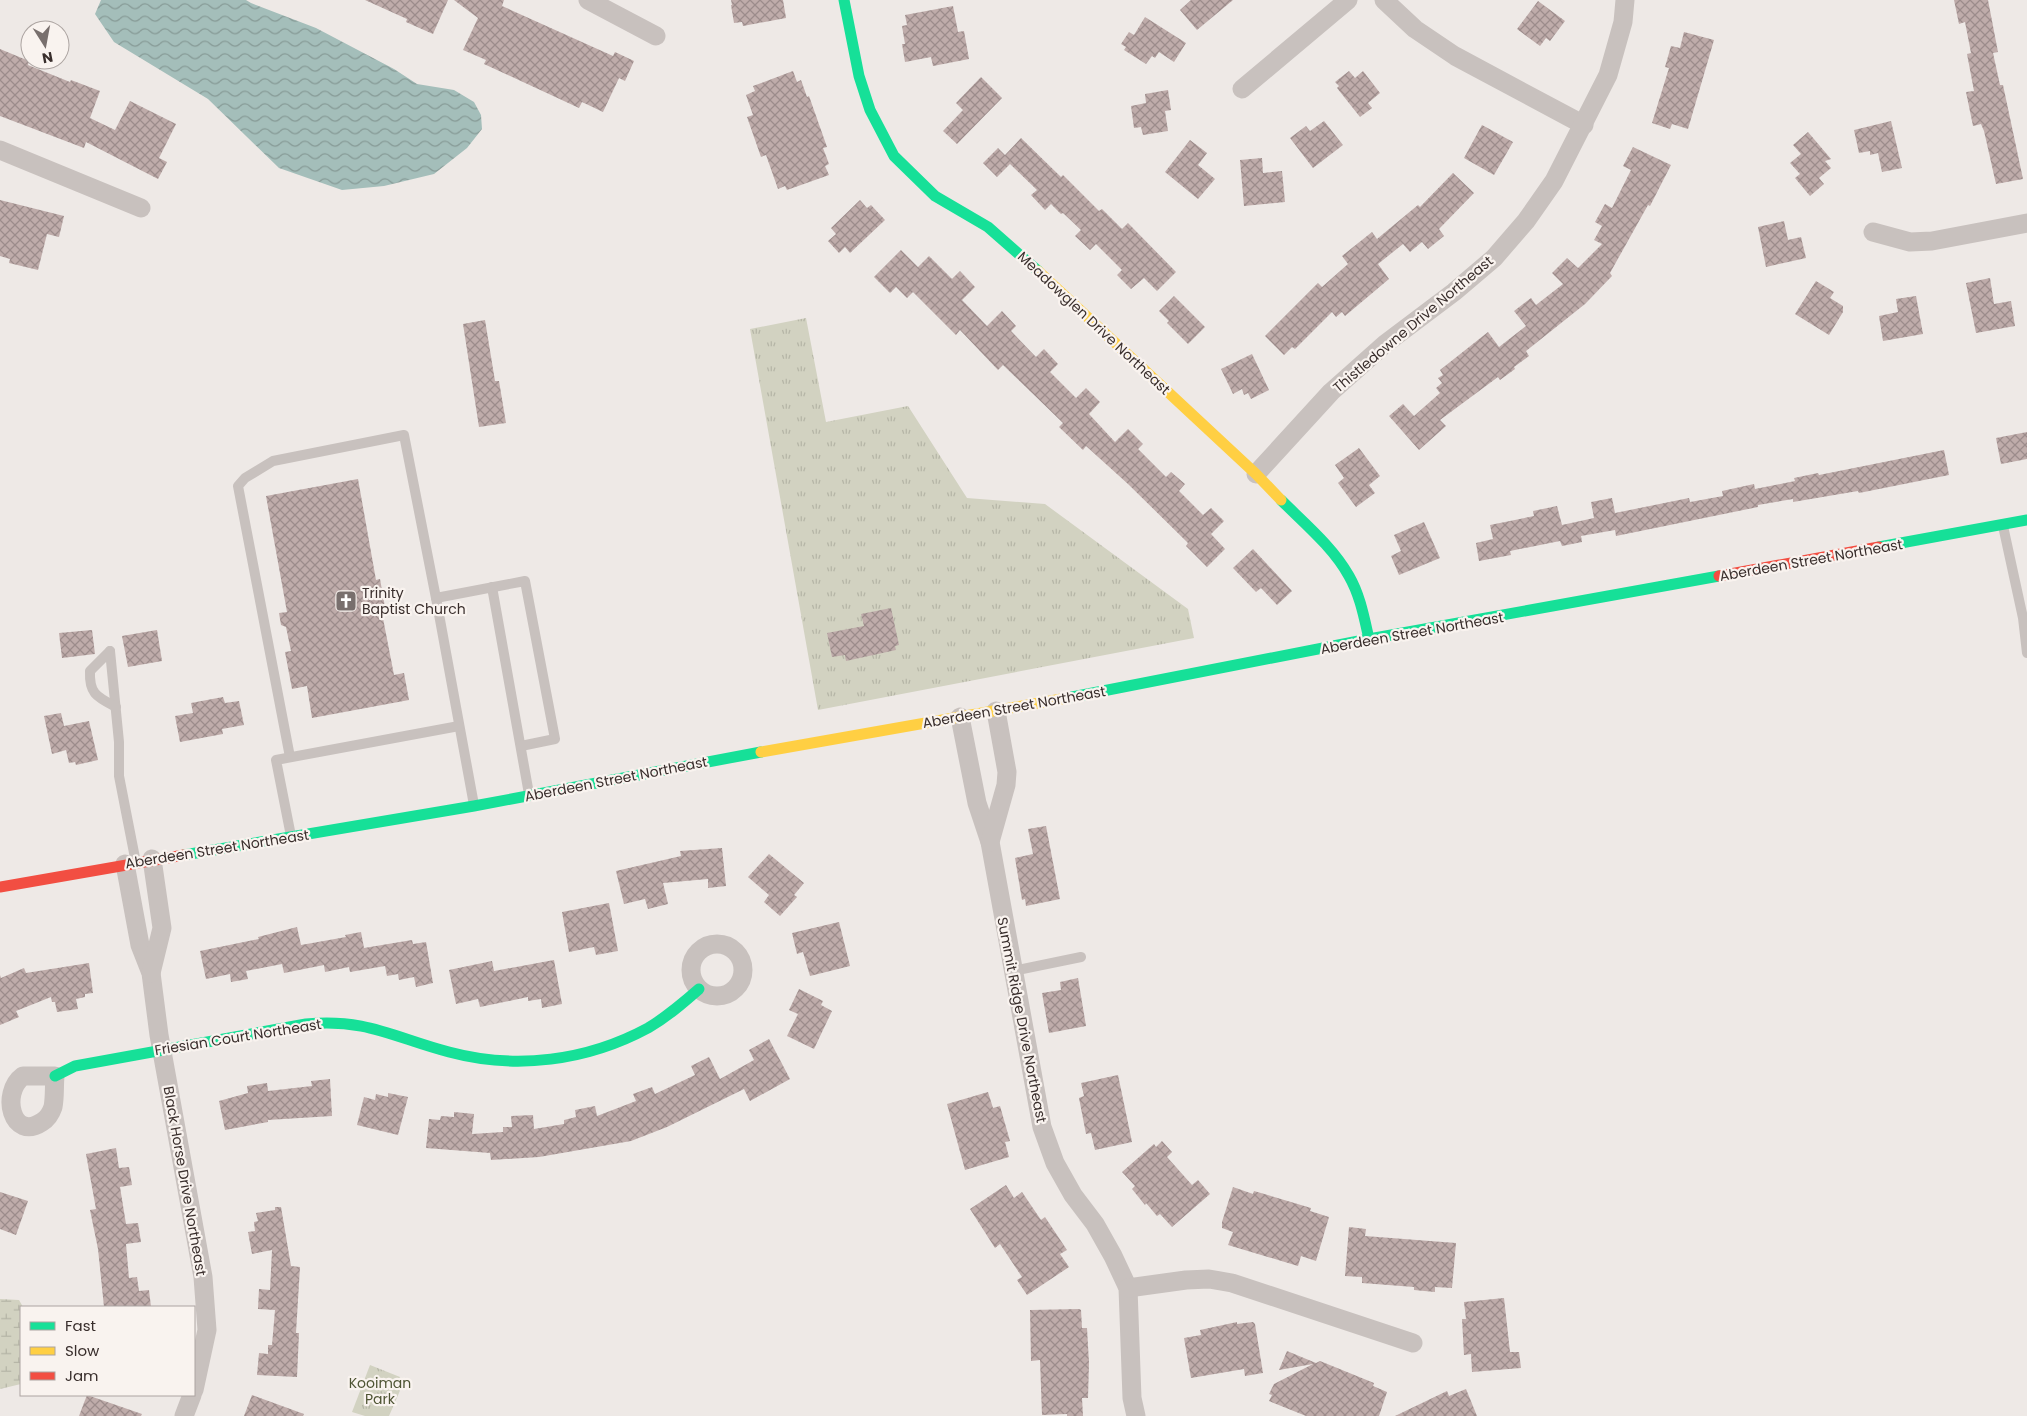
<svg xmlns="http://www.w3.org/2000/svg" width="2027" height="1416" font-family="Poppins,sans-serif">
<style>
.grass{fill:url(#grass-tufts)}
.wetland{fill:url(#wetland-marsh)}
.water{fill:url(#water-waves)}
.building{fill:url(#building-cross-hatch)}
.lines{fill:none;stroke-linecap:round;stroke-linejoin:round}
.lane{stroke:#c8c1be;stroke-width:10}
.street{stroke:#c8c1be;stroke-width:19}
.fast{stroke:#16e098;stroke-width:11}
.slow{stroke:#ffcf43;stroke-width:11}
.jam{stroke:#f24e42;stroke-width:11}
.labels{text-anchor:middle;stroke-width:4.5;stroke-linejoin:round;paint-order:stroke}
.street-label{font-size:14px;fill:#392e2c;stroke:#f9f3ef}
.poi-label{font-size:14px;fill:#392e2c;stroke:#f9f3ef;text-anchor:start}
.park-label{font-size:14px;fill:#4e5433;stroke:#f9f3ef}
</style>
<defs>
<pattern id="grass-tufts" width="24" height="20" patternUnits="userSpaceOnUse" patternTransform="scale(1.25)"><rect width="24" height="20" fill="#d2d2c1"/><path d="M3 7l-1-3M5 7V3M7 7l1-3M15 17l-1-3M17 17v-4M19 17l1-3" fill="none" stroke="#b5b5a6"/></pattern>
<pattern id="wetland-marsh" width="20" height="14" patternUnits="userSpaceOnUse" patternTransform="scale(1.25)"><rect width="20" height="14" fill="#d2d2c1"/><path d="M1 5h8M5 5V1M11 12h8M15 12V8" fill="none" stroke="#b5b5a6"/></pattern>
<pattern id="water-waves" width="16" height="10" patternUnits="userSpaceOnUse" patternTransform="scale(1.25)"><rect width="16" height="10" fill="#a4beba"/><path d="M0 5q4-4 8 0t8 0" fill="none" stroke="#879b97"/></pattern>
<pattern id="building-cross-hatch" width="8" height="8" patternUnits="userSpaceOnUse" patternTransform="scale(1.25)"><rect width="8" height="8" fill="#bfacaa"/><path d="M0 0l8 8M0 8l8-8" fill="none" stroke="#9c8c8b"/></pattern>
</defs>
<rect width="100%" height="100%" fill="#eee9e6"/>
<g class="grass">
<path d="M 806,318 L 826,422 L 908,406 L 967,498 L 1045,504 L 1188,609 L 1194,638 L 818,710 L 750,329 Z"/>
<path d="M 370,1365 L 400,1377 L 402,1386 L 389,1416 L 365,1416 L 352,1412 Z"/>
</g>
<path class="wetland" d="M 0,1299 L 19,1300 L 23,1307 L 21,1307 L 21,1384 L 0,1389 Z"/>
<path class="water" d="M 101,0 L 246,0 L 251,3 L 316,28 L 394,69 L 417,84 L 454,90 L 474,102 L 481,115 L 482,129 L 467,148 L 434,174 L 384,186 L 342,190 L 279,168 L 208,99 L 114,42 L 95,14 Z"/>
<g class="building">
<path d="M 365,0 L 448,0 L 433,34 L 406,22 L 407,19 Z"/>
<path d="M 454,0 L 504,0 L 502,6 L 613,56 L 615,52 L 634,61 L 625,81 L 619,78 L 603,112 L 582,102 L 579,108 L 484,64 L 486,60 L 463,50 L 478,18 Z"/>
<path d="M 731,0 L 783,0 L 786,18 L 743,26 L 742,22 L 734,23 L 731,5 L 732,5 Z"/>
<path d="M 1191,0 L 1233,0 L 1197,30 L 1180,10 Z"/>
<path d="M 1954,0 L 1988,0 L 1998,52 L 1993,53 L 2000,85 L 2003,85 L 2023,179 L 1996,184 L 1984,131 L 1981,124 L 1973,126 L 1966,92 L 1974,91 L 1967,54 L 1971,53 L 1965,22 L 1959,24 Z"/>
<path d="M 1538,1 L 1565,21 L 1550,41 L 1546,38 L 1540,46 L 1517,29 Z"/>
<path d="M 953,6 L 958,32 L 964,31 L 969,59 L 933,66 L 931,57 L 905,62 L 902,44 L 905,44 L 902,26 L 907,25 L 905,15 Z"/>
<path d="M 1145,17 L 1186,43 L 1174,62 L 1159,52 L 1155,58 L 1152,56 L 1146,64 L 1124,50 L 1126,47 L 1121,44 L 1129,32 L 1134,35 Z"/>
<path d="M 1684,32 L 1714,40 L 1688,129 L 1672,124 L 1670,129 L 1652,123 L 1669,68 L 1665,67 L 1671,46 L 1680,48 Z"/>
<path d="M 0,49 L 29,61 L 28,65 L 70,82 L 71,80 L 100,91 L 90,118 L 115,130 L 130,101 L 176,124 L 159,158 L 167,162 L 158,179 L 86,142 L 84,148 L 0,116 Z"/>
<path d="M 793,71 L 797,82 L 801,80 L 807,97 L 809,96 L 827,147 L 823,148 L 829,164 L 825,166 L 829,175 L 787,190 L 785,186 L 778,189 L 766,155 L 761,157 L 747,117 L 753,115 L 746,95 L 755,91 L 753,86 Z"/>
<path d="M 1349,71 L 1355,78 L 1363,71 L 1380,93 L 1368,103 L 1372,108 L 1360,117 L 1337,88 L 1339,86 L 1335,82 Z"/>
<path d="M 981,77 L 1002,98 L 957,144 L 943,131 L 963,110 L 956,103 Z"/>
<path d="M 1168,90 L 1171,110 L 1165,111 L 1168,131 L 1143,135 L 1141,127 L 1134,128 L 1131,106 L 1146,103 L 1145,94 Z"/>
<path d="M 1324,121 L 1343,145 L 1313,168 L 1290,138 L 1306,126 L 1310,131 Z"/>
<path d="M 1891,121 L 1902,168 L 1882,172 L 1878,153 L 1870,155 L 1870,151 L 1859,153 L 1854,130 Z"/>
<path d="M 1482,125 L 1513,142 L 1494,175 L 1464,158 Z"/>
<path d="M 1808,132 L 1831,159 L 1825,161 L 1831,168 L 1819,178 L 1824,184 L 1810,196 L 1795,178 L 1800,174 L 1790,163 L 1801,154 L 1793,145 Z"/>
<path d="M 1021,138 L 1061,177 L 1063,175 L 1099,211 L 1102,209 L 1122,229 L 1128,223 L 1176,272 L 1157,291 L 1144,278 L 1131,289 L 1117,275 L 1122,270 L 1096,244 L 1090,250 L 1075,236 L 1081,230 L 1063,213 L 1061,214 L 1051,204 L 1045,210 L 1031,195 L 1037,190 L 1010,164 L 997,177 L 983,163 L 998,148 L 1005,155 Z"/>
<path d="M 1190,140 L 1207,153 L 1198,165 L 1215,179 L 1198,199 L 1165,172 Z"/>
<path d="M 1633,147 L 1671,165 L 1650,206 L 1648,205 L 1610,273 L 1612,276 L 1585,304 L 1526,351 L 1529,356 L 1514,367 L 1515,369 L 1500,380 L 1498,377 L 1440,420 L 1446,426 L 1419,450 L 1389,416 L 1403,404 L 1414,416 L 1440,393 L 1436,388 L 1442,383 L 1438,378 L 1443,375 L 1440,370 L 1488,332 L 1499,347 L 1526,326 L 1514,311 L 1531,298 L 1536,305 L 1563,284 L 1552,273 L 1567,258 L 1578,268 L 1602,244 L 1594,240 L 1602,226 L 1595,222 L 1605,204 L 1612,208 L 1631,170 L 1623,166 Z"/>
<path d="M 1262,158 L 1263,173 L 1282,171 L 1285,202 L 1244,206 L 1240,160 Z"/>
<path d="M 1453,173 L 1474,193 L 1439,229 L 1444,236 L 1428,249 L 1422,242 L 1410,252 L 1403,244 L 1378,264 L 1389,279 L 1345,316 L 1342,312 L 1336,317 L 1332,312 L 1295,349 L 1292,347 L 1284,355 L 1265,336 L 1318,283 L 1322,287 L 1348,264 L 1342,256 L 1372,232 L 1377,239 L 1418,205 L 1420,207 Z"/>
<path d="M 0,200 L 64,216 L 59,237 L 47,234 L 38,270 L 9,263 L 10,259 L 0,256 Z"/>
<path d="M 860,200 L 867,208 L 871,205 L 885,220 L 850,253 L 845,247 L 839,253 L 828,241 L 836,234 L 831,228 Z"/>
<path d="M 1784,221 L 1788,240 L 1801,237 L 1806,258 L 1766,267 L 1758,227 Z"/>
<path d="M 901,250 L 918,267 L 929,256 L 952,279 L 960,271 L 975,287 L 962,300 L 987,326 L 1002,311 L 1016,326 L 1011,331 L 1036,357 L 1044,349 L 1058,364 L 1050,372 L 1076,398 L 1086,388 L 1100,402 L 1089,414 L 1115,442 L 1128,429 L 1143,444 L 1138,449 L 1166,477 L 1171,472 L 1185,484 L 1179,491 L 1203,515 L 1211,508 L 1224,521 L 1211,534 L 1225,549 L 1207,567 L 1186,546 L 1188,543 L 1128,484 L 1086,446 L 1083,450 L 1059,427 L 1063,423 L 1003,365 L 998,370 L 960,330 L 956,335 L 913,292 L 907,298 L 896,287 L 890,293 L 874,277 Z"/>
<path d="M 1990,278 L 1994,304 L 2011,301 L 2015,326 L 1976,333 L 1966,283 Z"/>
<path d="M 1816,281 L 1834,292 L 1830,298 L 1843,306 L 1843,312 L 1829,335 L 1795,314 Z"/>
<path d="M 1174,296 L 1205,327 L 1188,344 L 1167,323 L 1169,321 L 1159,311 Z"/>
<path d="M 1916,296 L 1923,334 L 1883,341 L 1879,316 L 1898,312 L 1896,299 Z"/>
<path d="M 485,320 L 495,381 L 499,381 L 506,423 L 479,427 L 463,324 Z"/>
<path d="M 1252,354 L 1269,390 L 1251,399 L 1248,393 L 1244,395 L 1242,389 L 1233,394 L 1221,369 Z"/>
<path d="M 2027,432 L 2027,459 L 2001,464 L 1996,438 Z"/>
<path d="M 1359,448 L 1380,476 L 1369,485 L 1375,493 L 1356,507 L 1338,483 L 1344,478 L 1335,465 Z"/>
<path d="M 1944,450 L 1949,475 L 1859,493 L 1858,491 L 1793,502 L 1793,499 L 1758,505 L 1758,507 L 1616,536 L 1615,530 L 1581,536 L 1582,542 L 1562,546 L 1560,541 L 1510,551 L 1511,555 L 1479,561 L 1476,543 L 1493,539 L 1490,525 L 1534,516 L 1533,511 L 1557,506 L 1562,525 L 1594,518 L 1591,502 L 1612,498 L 1615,513 L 1689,498 L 1690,502 L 1723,496 L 1722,491 L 1754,484 L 1755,489 L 1795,481 L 1794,478 L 1818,473 L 1819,475 Z"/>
<path d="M 358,479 L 376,580 L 380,579 L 385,607 L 381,608 L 394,675 L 404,673 L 409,700 L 312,718 L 307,686 L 292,689 L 285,652 L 291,651 L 286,627 L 281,625 L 279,613 L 287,612 L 266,496 Z"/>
<path d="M 1424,522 L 1440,558 L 1399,575 L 1391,556 L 1401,551 L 1394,535 Z"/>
<path d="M 1253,549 L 1292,591 L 1277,605 L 1261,588 L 1256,592 L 1233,568 Z"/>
<path d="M 891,608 L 899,645 L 895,646 L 896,650 L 846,661 L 845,655 L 832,657 L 827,633 L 864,626 L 861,614 Z"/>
<path d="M 92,630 L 95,654 L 62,658 L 59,633 Z"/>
<path d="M 157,630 L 162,661 L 128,667 L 122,636 Z"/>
<path d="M 223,697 L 225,703 L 239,701 L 244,725 L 222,729 L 223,734 L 180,742 L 175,716 L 193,713 L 191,703 Z"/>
<path d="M 61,713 L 64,726 L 89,721 L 98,760 L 76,765 L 75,762 L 69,763 L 66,750 L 52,754 L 44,716 Z"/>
<path d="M 1046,826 L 1060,899 L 1026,906 L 1025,899 L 1022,900 L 1015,858 L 1033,854 L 1028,829 Z"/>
<path d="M 722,848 L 726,886 L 708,888 L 708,879 L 663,883 L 668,904 L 648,909 L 645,899 L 624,904 L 616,871 L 681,856 L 680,851 Z"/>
<path d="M 769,854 L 804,883 L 794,895 L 797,897 L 780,916 L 764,902 L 769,895 L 748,877 Z"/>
<path d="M 609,903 L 618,951 L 596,955 L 594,947 L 569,952 L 562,912 Z"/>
<path d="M 839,922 L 850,966 L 810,976 L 803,952 L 797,954 L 792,933 Z"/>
<path d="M 297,927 L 301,945 L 346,937 L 345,935 L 361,932 L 364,948 L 412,940 L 413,944 L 426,942 L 433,983 L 416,987 L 414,977 L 399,980 L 398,974 L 387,976 L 385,966 L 350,972 L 349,967 L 325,972 L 324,965 L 284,973 L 282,964 L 246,971 L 248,979 L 231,982 L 230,974 L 206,979 L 200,951 L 259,939 L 258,937 Z"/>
<path d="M 554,960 L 562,1004 L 542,1008 L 541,999 L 528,1001 L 528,997 L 480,1007 L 478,999 L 456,1004 L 449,970 L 492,961 L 494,971 Z"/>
<path d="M 89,963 L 93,993 L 85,994 L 85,997 L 76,999 L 78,1009 L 57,1012 L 55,1002 L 52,1002 L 51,997 L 16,1011 L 19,1017 L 0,1025 L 0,975 L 1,978 L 24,968 L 26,973 Z"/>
<path d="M 1078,978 L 1086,1026 L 1049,1033 L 1042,993 L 1061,990 L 1060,982 Z"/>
<path d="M 799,989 L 823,1001 L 821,1005 L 832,1011 L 814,1049 L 787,1036 L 798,1014 L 789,1010 Z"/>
<path d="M 769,1039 L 790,1079 L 750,1101 L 744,1089 L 667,1127 L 631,1141 L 539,1157 L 491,1160 L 490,1153 L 426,1148 L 429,1119 L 440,1120 L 441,1116 L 454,1117 L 454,1112 L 474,1114 L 472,1134 L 503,1132 L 503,1127 L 512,1127 L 511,1116 L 533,1115 L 534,1129 L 564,1124 L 564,1120 L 576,1117 L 575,1110 L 595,1106 L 597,1116 L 636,1101 L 633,1094 L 652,1087 L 655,1094 L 695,1075 L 691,1066 L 709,1057 L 720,1079 L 754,1060 L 749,1050 Z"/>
<path d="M 1118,1075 L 1132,1142 L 1095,1150 L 1091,1133 L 1086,1134 L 1079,1098 L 1084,1096 L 1081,1083 Z"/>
<path d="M 330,1079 L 332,1116 L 268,1120 L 268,1122 L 225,1130 L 219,1101 L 248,1093 L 247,1086 L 267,1083 L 268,1091 L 312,1086 L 311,1081 Z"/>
<path d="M 988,1092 L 993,1108 L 1000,1106 L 1010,1141 L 1005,1142 L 1009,1157 L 965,1170 L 947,1104 Z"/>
<path d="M 388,1093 L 408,1097 L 398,1135 L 357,1125 L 364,1097 L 375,1100 L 376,1094 L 388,1097 Z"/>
<path d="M 1162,1141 L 1172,1152 L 1167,1157 L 1192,1185 L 1198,1180 L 1210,1194 L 1172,1227 L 1160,1214 L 1157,1216 L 1146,1203 L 1145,1205 L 1132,1189 L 1135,1186 L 1122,1172 L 1154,1144 L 1156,1147 Z"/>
<path d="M 116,1148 L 119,1168 L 129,1167 L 132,1185 L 120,1187 L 126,1224 L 138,1223 L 141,1242 L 126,1244 L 129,1278 L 137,1277 L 139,1291 L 149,1290 L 151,1307 L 104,1307 L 98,1249 L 90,1210 L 96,1209 L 86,1154 Z"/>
<path d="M 1006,1185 L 1014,1198 L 1022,1192 L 1041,1220 L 1045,1217 L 1067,1250 L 1060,1254 L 1069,1267 L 1027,1295 L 1017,1280 L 1022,1277 L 1000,1244 L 995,1248 L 970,1209 Z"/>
<path d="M 1233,1187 L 1253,1194 L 1254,1191 L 1311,1208 L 1310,1211 L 1329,1217 L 1316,1261 L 1301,1256 L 1298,1266 L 1228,1245 L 1233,1232 L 1222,1228 L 1222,1222 Z"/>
<path d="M 0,1192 L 28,1201 L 16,1235 L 0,1229 Z"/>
<path d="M 275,1207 L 281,1207 L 291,1266 L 300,1267 L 296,1333 L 299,1333 L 297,1377 L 257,1375 L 259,1353 L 268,1354 L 268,1345 L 272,1345 L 275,1310 L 258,1309 L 259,1289 L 270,1290 L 272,1250 L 252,1254 L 248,1232 L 255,1231 L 254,1222 L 258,1221 L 256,1213 L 275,1210 Z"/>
<path d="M 1349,1227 L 1366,1229 L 1365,1236 L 1456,1243 L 1452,1288 L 1435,1287 L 1435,1292 L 1414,1290 L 1414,1287 L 1362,1283 L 1362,1277 L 1345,1276 Z"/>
<path d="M 1504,1298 L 1510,1352 L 1519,1352 L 1521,1368 L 1472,1372 L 1471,1354 L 1464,1355 L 1462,1319 L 1466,1319 L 1464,1302 Z"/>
<path d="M 1079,1309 L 1081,1310 L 1082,1328 L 1087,1328 L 1089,1363 L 1088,1398 L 1082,1398 L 1083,1416 L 1067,1416 L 1067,1414 L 1042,1415 L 1040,1360 L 1031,1361 L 1030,1310 Z"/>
<path d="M 1237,1322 L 1237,1324 L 1253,1322 L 1255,1324 L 1263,1373 L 1245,1376 L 1244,1369 L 1191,1378 L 1184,1338 L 1201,1335 L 1200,1330 Z"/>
<path d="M 1287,1351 L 1316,1363 L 1320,1361 L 1374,1383 L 1373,1386 L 1387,1392 L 1379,1416 L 1306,1416 L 1269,1401 L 1272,1395 L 1269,1394 L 1274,1384 L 1313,1364 L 1279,1370 Z"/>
<path d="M 1466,1389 L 1477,1416 L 1395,1416 L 1447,1391 L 1449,1396 Z"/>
<path d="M 87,1395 L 142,1414 L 141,1416 L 79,1416 Z"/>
<path d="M 252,1395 L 304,1414 L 303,1416 L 244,1416 Z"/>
</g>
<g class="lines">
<g class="lane">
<path d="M 2003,526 L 2023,618 L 2027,653"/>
<path d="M 492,587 L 529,794"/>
<path d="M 436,598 L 525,581 L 555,739 L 521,746"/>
<path d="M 110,651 L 119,742 L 119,776 L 136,863"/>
<path d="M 110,651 L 90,671 C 89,694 97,697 116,707"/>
<path d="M 290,757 L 238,486 L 245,478 L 273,461 L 404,435 L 436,598 L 474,805"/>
<path d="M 291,836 L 276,760 L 459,726"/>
<path d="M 1013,971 L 1081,957"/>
</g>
<g class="street">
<path d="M 588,0 L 656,36"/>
<path d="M 1384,0 L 1415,29 L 1455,56 L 1584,125"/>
<path d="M 1242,89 L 1348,0"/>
<path d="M 0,150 L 141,208"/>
<path d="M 1873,232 L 1910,242 L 1932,241 L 2027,223"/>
<path d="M 1256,474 L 1331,392 L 1385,344 L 1454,292 L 1494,258 L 1526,221 L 1554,181 L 1608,75 L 1623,22 L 1625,0"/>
<path d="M 960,717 L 977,803 L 990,842 L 1042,1127 L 1055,1163 L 1073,1195 L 1095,1224 L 1113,1256 L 1128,1288 L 1132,1398 L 1136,1416"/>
<path d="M 990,842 L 1006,785 L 1007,772 L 996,711"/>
<path d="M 125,864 L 140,945 L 151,973 L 159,1035 L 203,1277 L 207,1330 L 194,1390"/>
<circle cx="717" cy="970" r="26"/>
<path d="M 151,973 L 162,928 L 152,859"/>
<path d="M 23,1076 L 55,1076 C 54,1086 55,1097 53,1107 C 51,1113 47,1119 42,1122 C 12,1142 0,1093 23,1076 Z"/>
<path d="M 1128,1288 L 1186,1280 L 1209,1279 L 1232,1283 L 1413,1343"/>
<path d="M 184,1416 L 192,1395"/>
</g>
<g class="fast">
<path d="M 844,0 L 859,76 L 870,110 L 894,156 L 935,196 L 988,227 L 1038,271"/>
<path d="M 1281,500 C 1304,523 1333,547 1349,576 C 1360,595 1364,617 1369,639"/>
<path d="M 1879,547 L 2027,520"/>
<path d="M 1067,698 L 1369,639 L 1719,576"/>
<path d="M 184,855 L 474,806 L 761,752"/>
<path d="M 55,1076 L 75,1066 L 306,1024 C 366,1018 395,1038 449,1052 C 516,1070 587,1061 648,1028 C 667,1017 683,1003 699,989"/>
</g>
<g class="slow">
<path d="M 1038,271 L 1256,474 L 1281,500"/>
<path d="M 761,752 L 1067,698"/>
</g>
<g class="jam">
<path d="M 1719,576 L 1879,547"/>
<path d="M 0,887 L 184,855"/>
</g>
</g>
<defs>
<g id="church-square" transform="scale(1.125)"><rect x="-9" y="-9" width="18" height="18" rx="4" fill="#786f6d" stroke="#f9f3ef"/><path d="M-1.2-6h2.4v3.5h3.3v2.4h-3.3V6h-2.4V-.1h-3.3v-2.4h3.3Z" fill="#fff"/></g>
</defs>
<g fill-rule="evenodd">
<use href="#church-square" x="346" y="601"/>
</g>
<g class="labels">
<g class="street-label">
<text transform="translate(1094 323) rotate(43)" y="5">Meadowglen Drive Northeast</text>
<text transform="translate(1413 324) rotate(-40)" y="5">Thistledowne Drive Northeast</text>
<text transform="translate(1811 560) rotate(-10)" y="5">Aberdeen Street Northeast</text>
<text transform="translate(1412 633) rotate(-10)" y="5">Aberdeen Street Northeast</text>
<text transform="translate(1014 707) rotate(-10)" y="5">Aberdeen Street Northeast</text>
<text transform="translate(616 779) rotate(-11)" y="5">Aberdeen Street Northeast</text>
<text transform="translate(217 849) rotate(-9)" y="5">Aberdeen Street Northeast</text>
<text transform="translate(1022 1020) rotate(79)" y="5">Summit Ridge Drive Northeast</text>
<text transform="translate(238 1037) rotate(-9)" y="5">Friesian Court Northeast</text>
<text transform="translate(185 1181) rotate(80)" y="5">Black Horse Drive Northeast</text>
</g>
<g class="poi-label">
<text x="362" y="598">Trinity<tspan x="362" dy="16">Baptist Church</tspan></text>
</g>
<g class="park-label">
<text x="380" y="1388">Kooiman<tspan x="380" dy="16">Park</tspan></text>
</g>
</g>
<rect x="20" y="1306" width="175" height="90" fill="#f9f3ef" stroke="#aca4a1"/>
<rect x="30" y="1322" width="25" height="8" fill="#16e098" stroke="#aca4a1"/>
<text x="65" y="1331" font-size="15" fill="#392e2c">Fast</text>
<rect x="30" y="1347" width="25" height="8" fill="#ffcf43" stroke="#aca4a1"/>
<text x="65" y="1356" font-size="15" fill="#392e2c">Slow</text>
<rect x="30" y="1372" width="25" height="8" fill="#f24e42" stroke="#aca4a1"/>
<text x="65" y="1381" font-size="15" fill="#392e2c">Jam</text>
<g transform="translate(45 45) rotate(169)"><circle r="24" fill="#f9f3ef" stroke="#aca4a1"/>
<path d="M0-4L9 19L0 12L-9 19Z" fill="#786f6d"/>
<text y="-8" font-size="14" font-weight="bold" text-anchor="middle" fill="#392e2c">N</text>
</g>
</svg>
